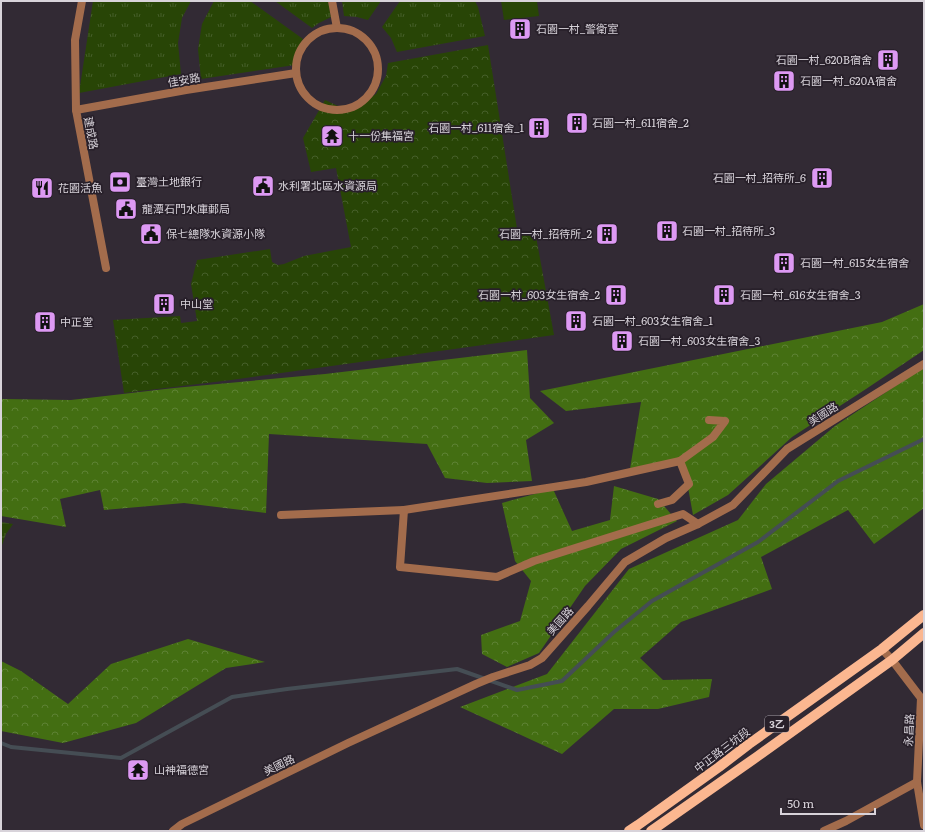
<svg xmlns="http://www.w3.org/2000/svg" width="925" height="832" font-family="Literata,'Noto Sans TC',serif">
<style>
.grass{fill:url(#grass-tufts)}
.forest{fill:url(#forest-crowns)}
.wetland{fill:url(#wetland-marsh)}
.park{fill:url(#park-crowns)}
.pitch{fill:#284506}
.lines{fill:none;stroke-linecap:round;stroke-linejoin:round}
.stream{stroke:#454d54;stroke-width:4}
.street{stroke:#a36c4c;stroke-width:8}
.primary{stroke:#fbb790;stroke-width:10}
.labels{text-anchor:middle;stroke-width:3.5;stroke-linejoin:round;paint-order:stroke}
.shield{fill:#28202a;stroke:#a39da5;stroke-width:1}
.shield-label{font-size:10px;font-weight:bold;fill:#d8d3da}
.poi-label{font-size:11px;fill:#d8d3da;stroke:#28202a;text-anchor:start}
.street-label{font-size:11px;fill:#d8d3da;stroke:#28202a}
</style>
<defs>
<pattern id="grass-tufts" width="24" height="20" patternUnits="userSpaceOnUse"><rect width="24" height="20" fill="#284506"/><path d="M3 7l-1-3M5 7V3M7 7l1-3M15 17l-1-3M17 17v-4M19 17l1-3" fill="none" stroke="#465f2a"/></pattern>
<pattern id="forest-crowns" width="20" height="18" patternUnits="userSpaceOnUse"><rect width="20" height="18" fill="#436e12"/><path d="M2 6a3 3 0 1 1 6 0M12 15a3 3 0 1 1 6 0" fill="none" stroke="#5d8234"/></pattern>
<pattern id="wetland-marsh" width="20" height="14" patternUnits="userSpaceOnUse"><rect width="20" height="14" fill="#284506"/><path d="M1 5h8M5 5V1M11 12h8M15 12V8" fill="none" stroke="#465f2a"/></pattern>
<pattern id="park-crowns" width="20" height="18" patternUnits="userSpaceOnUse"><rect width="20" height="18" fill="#284506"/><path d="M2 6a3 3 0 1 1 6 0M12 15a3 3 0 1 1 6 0" fill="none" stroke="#465f2a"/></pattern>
</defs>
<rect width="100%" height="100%" fill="#322a34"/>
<g class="grass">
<path d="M 93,1 L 191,1 L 182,18 L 178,43 L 181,74 L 79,93 Z"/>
<path d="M 214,1 L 250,1 L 303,39 C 297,49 296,54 295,65 L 201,79 L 198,49 L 202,24 Z"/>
<path d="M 275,1 L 328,1 L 331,17 L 319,23 L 312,28 Z"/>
<path d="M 342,1 L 381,1 L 368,20 L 357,17 L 344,16 Z"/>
<path d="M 400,1 L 475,1 L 478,7 L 485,36 L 397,52 L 391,38 L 382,27 Z"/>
</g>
<g class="forest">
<path d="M 924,304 L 924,350 L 866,389 L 792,437 L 728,495 L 693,515 L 684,465 L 630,469 L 641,402 L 566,411 L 540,391 L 882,322 Z"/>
<path d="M 527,350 L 530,398 L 554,423 L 526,440 L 532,481 L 487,483 L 445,478 L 427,444 L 269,434 L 266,513 L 184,503 L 104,510 L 100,490 L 60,499 L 66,527 L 1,516 L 1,399 L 71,400 L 174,388 L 325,374 Z"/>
<path d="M 924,367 L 924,508 L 874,544 L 848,510 L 761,557 L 772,589 L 681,622 L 640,658 L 663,680 L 712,679 L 709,697 L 658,709 L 614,709 L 562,754 L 460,707 L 547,674 L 629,569 L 738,520 L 766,484 L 835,426 Z"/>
<path d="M 614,486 L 658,499 L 677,521 L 621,549 L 585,586 L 539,653 L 507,667 L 482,654 L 481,635 L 520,621 L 531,581 L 515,561 L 502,503 L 553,489 L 572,531 L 610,520 Z"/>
<path d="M 188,639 L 265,662 L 226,668 L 136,723 L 63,743 L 1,731 L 1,661 L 21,671 L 68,704 L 111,664 Z"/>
</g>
<path class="wetland" d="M 1,522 L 13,524 L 6,534 L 1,548 Z"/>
<path class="park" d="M 488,45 L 518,235 L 535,231 L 554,335 L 231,380 L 124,393 L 113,320 L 180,316 L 181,323 L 197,321 L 191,284 L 197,260 L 270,249 L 272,262 L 278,265 L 284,264 L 304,256 L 351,247 L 336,168 L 311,172 L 303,138 L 325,100 L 338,106 L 359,105 L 376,94 L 386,76 L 388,63 Z"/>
<path class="pitch" d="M 501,1 L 537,1 L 539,16 L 504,20 Z"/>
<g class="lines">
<path class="stream" d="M 1,743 L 11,747 L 121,758 L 232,697 L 287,689 L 457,669 L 517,690 L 562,681 L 614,632 L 652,601 L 758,542 L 838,481 L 924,439"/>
<g class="street">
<path d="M 82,1 L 75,40 L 76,110 L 106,268"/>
<path d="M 332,1 L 337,28"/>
<circle cx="337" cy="69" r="41"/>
<path d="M 76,110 L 186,90 L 296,73"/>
<path d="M 680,461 L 713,437 L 725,421 L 709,420"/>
<path d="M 404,510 L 586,482 L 680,461 L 689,484 L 672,500 L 658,504"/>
<path d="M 281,515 L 404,510 L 400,567 L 497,577 L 534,561 L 683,514 L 698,524"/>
<path d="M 882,649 L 892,660 L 921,698 L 917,782 L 924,825"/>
<path d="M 173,831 L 182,824 L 348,743 L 476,684 L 493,677 L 530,665 L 542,658 L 588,606 L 625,562 L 666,538 L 698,524 L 733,505 L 787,449 L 924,364"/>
<path d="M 824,831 L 846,821 L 917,782"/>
</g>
<g class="primary">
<path d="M 629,831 L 638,825 L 719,767 L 749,744 L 882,649 L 924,615"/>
<path d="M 651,831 L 758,756 L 892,660 L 924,633"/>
</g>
</g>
<defs>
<g id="building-square" transform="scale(1.15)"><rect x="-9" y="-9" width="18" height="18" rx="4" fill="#dd99f3" stroke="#28202a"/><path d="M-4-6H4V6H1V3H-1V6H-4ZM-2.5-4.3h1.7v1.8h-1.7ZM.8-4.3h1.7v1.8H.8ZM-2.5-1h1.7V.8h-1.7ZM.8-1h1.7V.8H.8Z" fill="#111"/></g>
<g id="temple-square" transform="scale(1.15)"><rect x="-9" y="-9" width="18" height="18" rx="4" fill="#dd99f3" stroke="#28202a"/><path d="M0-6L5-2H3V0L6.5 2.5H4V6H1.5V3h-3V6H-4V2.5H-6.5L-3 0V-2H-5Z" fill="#111"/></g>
<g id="bank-square" transform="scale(1.15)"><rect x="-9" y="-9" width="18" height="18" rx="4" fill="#dd99f3" stroke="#28202a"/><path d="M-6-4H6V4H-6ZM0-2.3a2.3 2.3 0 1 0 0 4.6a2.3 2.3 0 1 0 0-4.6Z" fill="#111"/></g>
<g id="civic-square" transform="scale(1.15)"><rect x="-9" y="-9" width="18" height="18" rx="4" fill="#dd99f3" stroke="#28202a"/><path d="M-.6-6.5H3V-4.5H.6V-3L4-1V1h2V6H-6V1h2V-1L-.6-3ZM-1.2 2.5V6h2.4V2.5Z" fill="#111"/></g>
<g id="restaurant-square" transform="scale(1.15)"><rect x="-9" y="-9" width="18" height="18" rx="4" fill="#dd99f3" stroke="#28202a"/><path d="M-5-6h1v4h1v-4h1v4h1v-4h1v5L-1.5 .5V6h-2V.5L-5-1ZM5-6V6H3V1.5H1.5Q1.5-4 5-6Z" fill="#111"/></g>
</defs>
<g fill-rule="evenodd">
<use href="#building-square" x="520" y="29"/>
<use href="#building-square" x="888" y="60"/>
<use href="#building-square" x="784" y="81"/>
<use href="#building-square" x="577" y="123"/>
<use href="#building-square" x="539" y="128"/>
<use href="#temple-square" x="332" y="136"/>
<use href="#building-square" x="822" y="178"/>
<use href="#bank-square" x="120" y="182"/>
<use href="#civic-square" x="263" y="186"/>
<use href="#restaurant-square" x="42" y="188"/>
<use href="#civic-square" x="126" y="209"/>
<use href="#building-square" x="667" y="231"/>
<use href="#civic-square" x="151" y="234"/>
<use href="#building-square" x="607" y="234"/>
<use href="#building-square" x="784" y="263"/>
<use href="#building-square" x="616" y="295"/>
<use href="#building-square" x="724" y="295"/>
<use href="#building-square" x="164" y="304"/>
<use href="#building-square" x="576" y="321"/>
<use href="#building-square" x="45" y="322"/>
<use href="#building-square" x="622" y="341"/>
<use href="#temple-square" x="138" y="770"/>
</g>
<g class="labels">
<rect class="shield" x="765" y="716" width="24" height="16" rx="3"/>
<g class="shield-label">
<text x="777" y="728">3乙</text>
</g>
<g class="poi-label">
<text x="536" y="33">石園一村_警衛室</text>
<text x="872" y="64" text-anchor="end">石園一村_620B宿舍</text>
<text x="800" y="85">石園一村_620A宿舍</text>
<text x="592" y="127">石園一村_611宿舍_2</text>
<text x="524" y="132" text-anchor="end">石園一村_611宿舍_1</text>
<text x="348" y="140">十一份集福宮</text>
<text x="806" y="182" text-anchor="end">石園一村_招待所_6</text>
<text x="136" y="186">臺灣土地銀行</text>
<text x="278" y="190">水利署北區水資源局</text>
<text x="58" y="192">花園活魚</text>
<text x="142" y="213">龍潭石門水庫郵局</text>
<text x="682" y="235">石園一村_招待所_3</text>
<text x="166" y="238">保七總隊水資源小隊</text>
<text x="592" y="238" text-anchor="end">石園一村_招待所_2</text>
<text x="800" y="267">石園一村_615女生宿舍</text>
<text x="600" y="299" text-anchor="end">石園一村_603女生宿舍_2</text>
<text x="740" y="299">石園一村_616女生宿舍_3</text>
<text x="180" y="308">中山堂</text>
<text x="592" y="325">石園一村_603女生宿舍_1</text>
<text x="60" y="326">中正堂</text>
<text x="638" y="345">石園一村_603女生宿舍_3</text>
<text x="154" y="774">山神福德宮</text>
</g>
<g class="street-label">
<text transform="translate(184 80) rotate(-10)" y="4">佳安路</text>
<text transform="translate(91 133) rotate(79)" y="4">建成路</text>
<text transform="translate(823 414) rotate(-32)" y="4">美國路</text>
<text transform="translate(560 621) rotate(-48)" y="4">美國路</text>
<text transform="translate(909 730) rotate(-87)" y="4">永昌路</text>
<text transform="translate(722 750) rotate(-37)" y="4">中正路三坑段</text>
<text transform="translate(279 765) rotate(-26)" y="4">美國路</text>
</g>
</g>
<rect width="925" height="832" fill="none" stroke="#d8d3da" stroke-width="4"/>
<path d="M781 808v6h94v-6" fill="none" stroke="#d8d3da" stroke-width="2"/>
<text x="787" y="808" font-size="12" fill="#d8d3da" stroke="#28202a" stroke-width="3" paint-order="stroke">50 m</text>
</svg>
